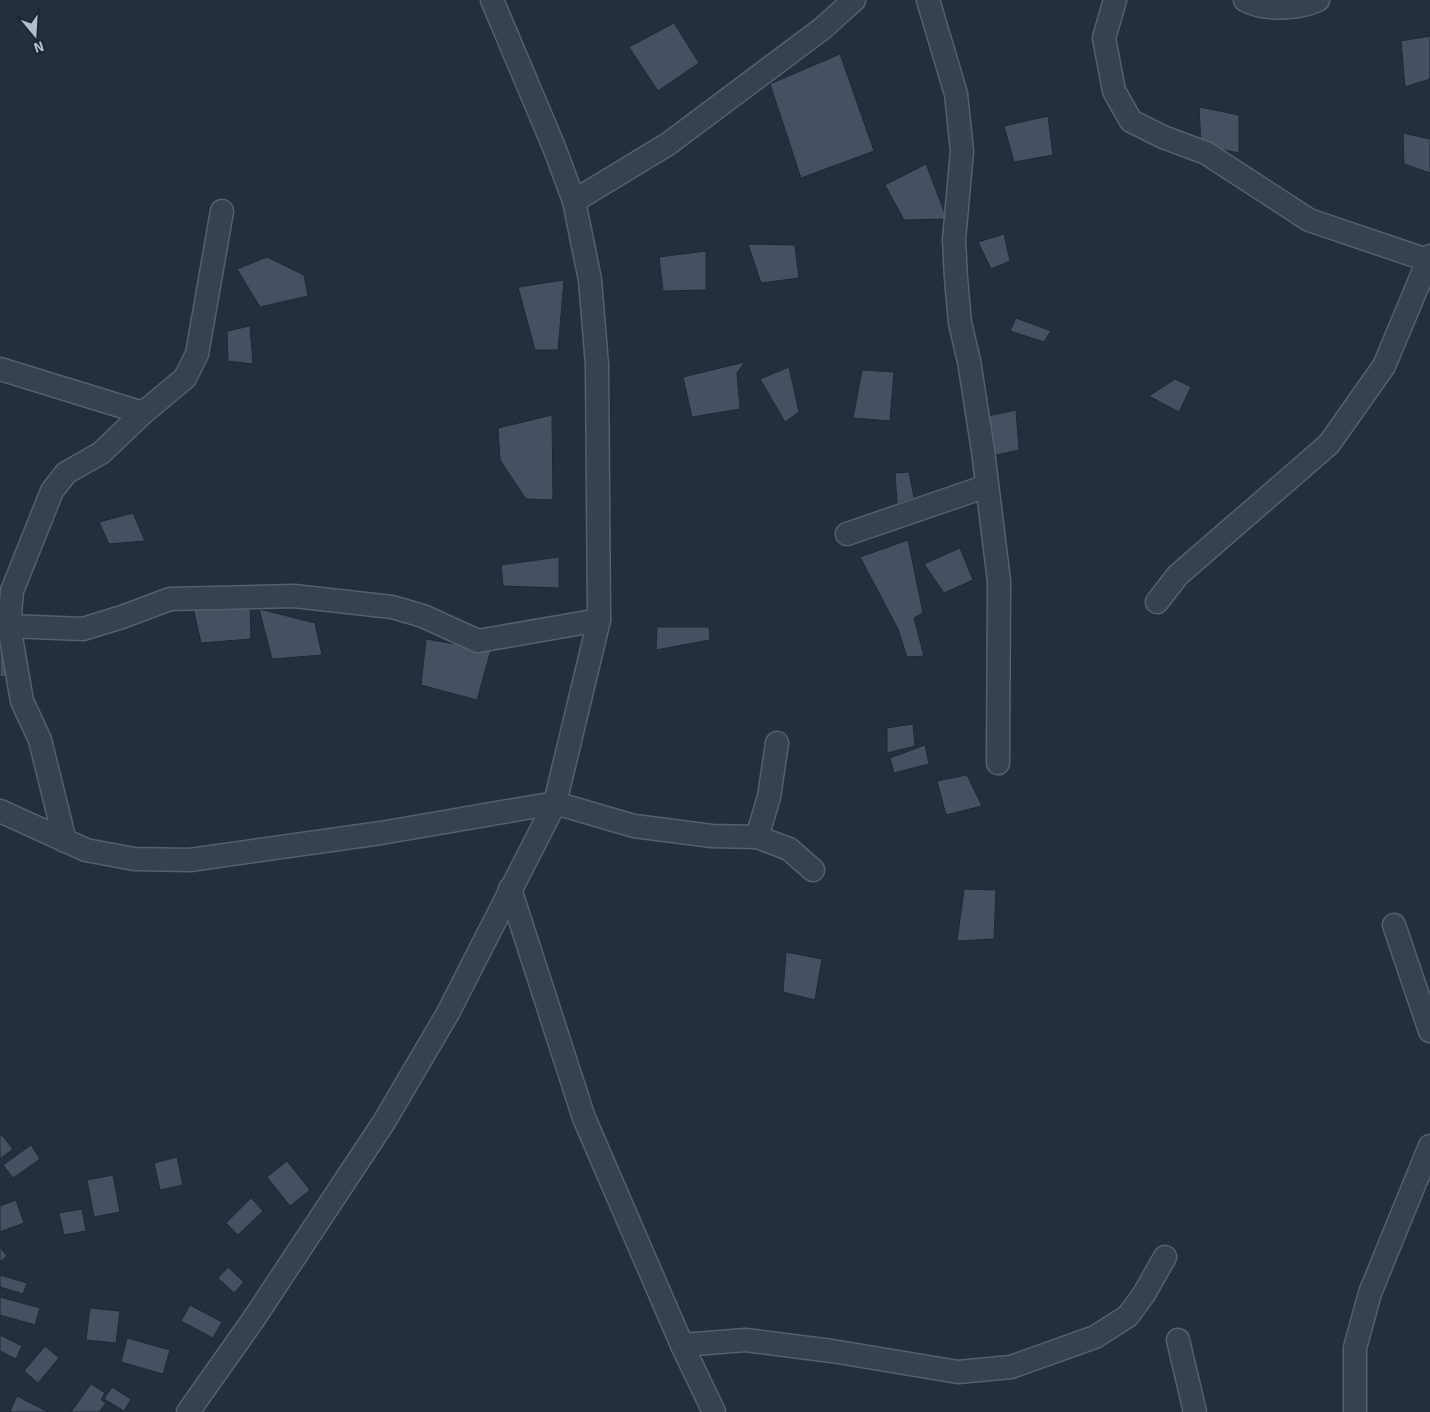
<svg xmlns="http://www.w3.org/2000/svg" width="1430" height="1412" font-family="Signika,sans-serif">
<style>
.building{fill:#455162;stroke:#1f2835}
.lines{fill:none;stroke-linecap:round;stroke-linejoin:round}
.minor-casing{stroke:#565f6c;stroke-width:25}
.minor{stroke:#38414e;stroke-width:22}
</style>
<rect width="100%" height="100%" fill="#242f3e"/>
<g class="building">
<path d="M 674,23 L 699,63 L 658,91 L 629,47 Z"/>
<path d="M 1430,36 L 1430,79 L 1405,87 L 1401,41 Z"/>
<path d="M 840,54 L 874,151 L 801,178 L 770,84 Z"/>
<path d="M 1199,107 L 1239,115 L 1239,153 L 1201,145 Z"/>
<path d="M 1048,116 L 1053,155 L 1014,162 L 1004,126 Z"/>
<path d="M 1403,133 L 1430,139 L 1430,173 L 1404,164 Z"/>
<path d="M 926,164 L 947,219 L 904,220 L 885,185 Z"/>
<path d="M 1004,234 L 1010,261 L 991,269 L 978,242 Z"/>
<path d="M 748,244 L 795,245 L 799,278 L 761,283 Z"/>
<path d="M 706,251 L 706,290 L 663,291 L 659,257 Z"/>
<path d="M 267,257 L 304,275 L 308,296 L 260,307 L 237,269 Z"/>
<path d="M 564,280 L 558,350 L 535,350 L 518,287 Z"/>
<path d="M 1016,318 L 1051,331 L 1044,342 L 1010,331 Z"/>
<path d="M 250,326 L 253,364 L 228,361 L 227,331 Z"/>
<path d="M 745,362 L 737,373 L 740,409 L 692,417 L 683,377 Z"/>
<path d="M 789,367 L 799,412 L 785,422 L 760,379 Z"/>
<path d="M 862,370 L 894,372 L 890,421 L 853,418 Z"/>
<path d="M 1175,379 L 1191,387 L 1179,412 L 1149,396 Z"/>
<path d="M 1016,410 L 1019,450 L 992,456 L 988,416 Z"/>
<path d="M 552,415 L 553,500 L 526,499 L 500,460 L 498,428 Z"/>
<path d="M 909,472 L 914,498 L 897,504 L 895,473 Z"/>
<path d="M 133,513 L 145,541 L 109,544 L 99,522 Z"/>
<path d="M 908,540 L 923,613 L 914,618 L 924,656 L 907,657 L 898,629 L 860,557 Z"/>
<path d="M 960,548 L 973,580 L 944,593 L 924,564 Z"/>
<path d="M 559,557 L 559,588 L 503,586 L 501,565 Z"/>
<path d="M 250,601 L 251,639 L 201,643 L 192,603 Z"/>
<path d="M 259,609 L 315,623 L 322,655 L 272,659 Z"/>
<path d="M 657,627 L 709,627 L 710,640 L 656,650 Z"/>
<path d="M 0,634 L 7,676 L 0,677 Z"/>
<path d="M 426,639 L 491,650 L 477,700 L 421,685 Z"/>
<path d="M 913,724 L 915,746 L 887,753 L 887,728 Z"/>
<path d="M 925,745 L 929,764 L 894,773 L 890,758 Z"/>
<path d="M 967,775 L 982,806 L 946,815 L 937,781 Z"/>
<path d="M 964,889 L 996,890 L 994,939 L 957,941 Z"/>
<path d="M 786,952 L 822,959 L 815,1000 L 783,992 Z"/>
<path d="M 0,1133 L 13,1149 L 0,1159 Z"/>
<path d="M 31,1145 L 40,1159 L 13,1178 L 3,1165 Z"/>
<path d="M 177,1157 L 183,1185 L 160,1190 L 154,1163 Z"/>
<path d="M 287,1161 L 310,1190 L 290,1206 L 267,1177 Z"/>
<path d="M 113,1175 L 120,1212 L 94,1217 L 87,1180 Z"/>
<path d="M 251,1198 L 263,1211 L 238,1235 L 226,1223 Z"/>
<path d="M 16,1200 L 24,1223 L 0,1232 L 0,1206 Z"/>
<path d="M 82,1209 L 86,1231 L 64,1235 L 59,1213 Z"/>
<path d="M 0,1247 L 7,1256 L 0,1262 Z"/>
<path d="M 228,1267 L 244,1282 L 234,1293 L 218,1278 Z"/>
<path d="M 0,1275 L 27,1283 L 23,1294 L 0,1287 Z"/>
<path d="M 0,1297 L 40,1308 L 35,1325 L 0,1315 Z"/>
<path d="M 190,1305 L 222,1322 L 213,1338 L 181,1321 Z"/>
<path d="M 90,1308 L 120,1311 L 116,1343 L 86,1340 Z"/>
<path d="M 0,1335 L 22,1346 L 16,1359 L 0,1351 Z"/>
<path d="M 127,1338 L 170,1350 L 163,1374 L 121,1362 Z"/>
<path d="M 45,1346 L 59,1358 L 38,1383 L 24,1371 Z"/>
<path d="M 91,1384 L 105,1393 L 101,1400 L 106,1403 L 99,1412 L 71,1412 Z"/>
<path d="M 112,1387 L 131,1399 L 124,1411 L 104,1399 Z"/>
<path d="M 17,1396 L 48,1412 L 12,1412 L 10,1411 Z"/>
</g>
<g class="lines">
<g class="minor-casing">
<g id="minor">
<path d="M 928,0 L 956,94 L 962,151 L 954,240 L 956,278 L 960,323 L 969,361 L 983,451 L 999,581 L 998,763"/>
<path d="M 1115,0 L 1104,38 L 1114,91 L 1131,121 L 1163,137 L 1206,153 L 1309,220 L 1430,261"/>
<path d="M 1245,0 C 1264,11 1299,9 1318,0"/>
<path d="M 574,201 L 668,144 L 823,28 L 854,0"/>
<path d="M 0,369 L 143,413"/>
<path d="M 847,534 L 987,486"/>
<path d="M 1157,602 L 1178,575 L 1329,444 L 1384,366 L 1430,256"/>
<path d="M 9,626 L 83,629 L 122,617 L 170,599 L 294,596 L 392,607 L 423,616 L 478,641 L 599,620"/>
<path d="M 0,811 L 86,850 L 134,859 L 190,860 L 381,833 L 555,803 L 634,826 L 712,836 L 757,837 L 789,849 L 813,870"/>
<path d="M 757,837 L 769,797 L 777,743"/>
<path d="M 65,841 L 40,740 L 22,701 L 9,626 L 12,591 L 52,491 L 66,473 L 101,453 L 143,413 L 185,378 L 197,354 L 222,211"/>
<path d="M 510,889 L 584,1118 L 682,1345 L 714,1412"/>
<path d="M 1394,925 L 1430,1031"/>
<path d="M 1178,1340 L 1195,1412"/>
<path d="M 682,1345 L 746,1340 L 832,1351 L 958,1372 L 1011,1367 L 1095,1337 L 1128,1316 L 1144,1294 L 1165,1257"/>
<path d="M 188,1412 L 253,1320 L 384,1122 L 448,1013 L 555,803 L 599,620 L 597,365 L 590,280 L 574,201 L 554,147 L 492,0"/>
<path d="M 1355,1412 L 1355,1348 L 1370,1293 L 1430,1146"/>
</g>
</g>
<use href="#minor" class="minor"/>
</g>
<g transform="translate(35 35) rotate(162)" stroke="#1d2633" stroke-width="4" paint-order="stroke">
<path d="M0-4L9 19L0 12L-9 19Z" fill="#b4bcc9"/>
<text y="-8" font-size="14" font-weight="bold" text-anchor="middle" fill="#b4bcc9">N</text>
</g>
</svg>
